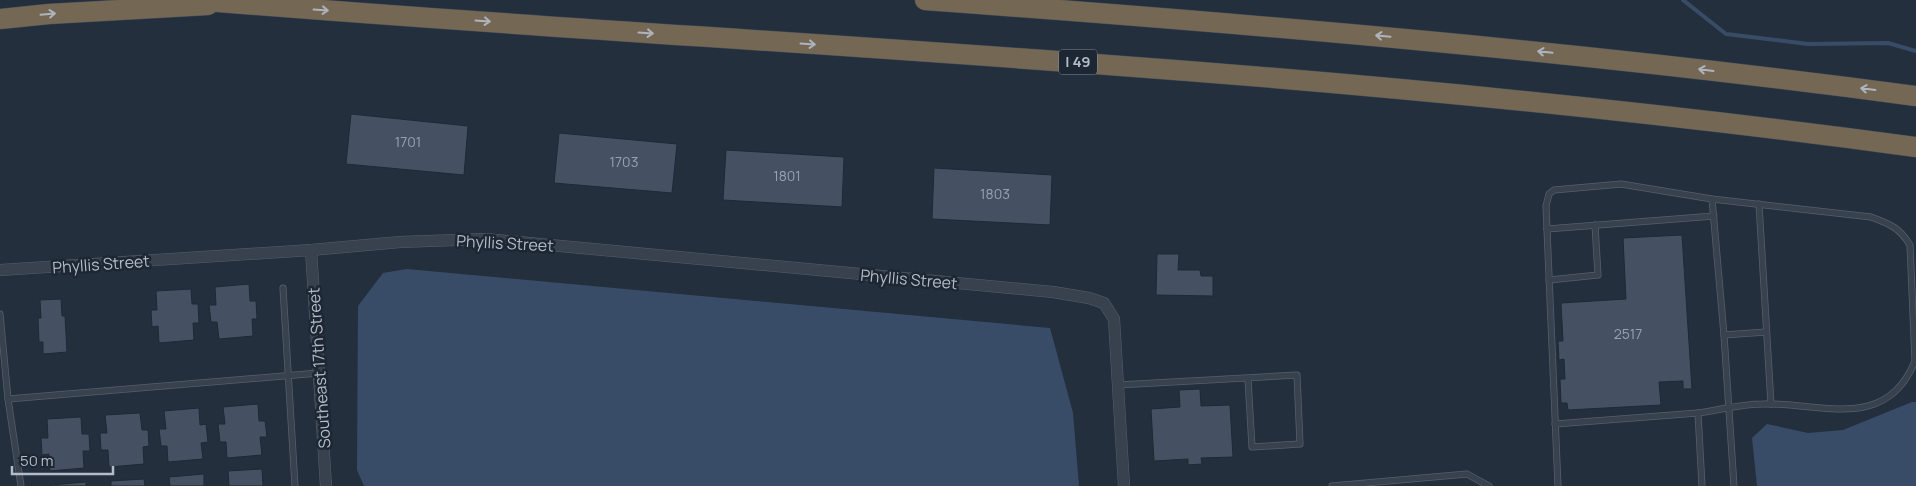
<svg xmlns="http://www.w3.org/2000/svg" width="1916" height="486" font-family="Manrope,sans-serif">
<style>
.water{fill:#394c67}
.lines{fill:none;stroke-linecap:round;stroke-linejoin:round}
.stream{stroke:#394c67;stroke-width:4}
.building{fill:#455162;stroke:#1f2835}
.lane-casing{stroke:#565f6c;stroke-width:7}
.street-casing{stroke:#565f6c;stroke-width:12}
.highway-casing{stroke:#434c59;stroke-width:21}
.lane{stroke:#38414e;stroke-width:5.5}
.street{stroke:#38414e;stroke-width:11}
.highway{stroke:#746855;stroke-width:20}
.oneway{stroke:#aeb4bd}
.labels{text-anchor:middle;stroke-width:5;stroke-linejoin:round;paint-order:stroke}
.number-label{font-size:14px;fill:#98a1af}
.shield{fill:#1d2633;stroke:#878f9c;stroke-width:1}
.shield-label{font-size:15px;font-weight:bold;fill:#b4bcc9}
.street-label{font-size:16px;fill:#b4bcc9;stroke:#1d2633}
</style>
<rect width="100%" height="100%" fill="#242f3e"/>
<g class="water">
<path d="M 407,269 L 1050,328 L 1073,413 L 1079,486 L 364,486 L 357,470 L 358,306 L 383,273 Z"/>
<path d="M 1912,402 L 1916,402 L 1916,486 L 1757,486 L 1752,438 L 1767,424 L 1808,433 L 1843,430 Z"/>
</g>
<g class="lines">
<path class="stream" d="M 1683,0 L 1726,34 L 1808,44 L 1888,43 L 1916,51"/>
</g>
<g class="building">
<path d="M 351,114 L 468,126 L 464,175 L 346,164 Z"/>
<path d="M 559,133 L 677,144 L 672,193 L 554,183 Z"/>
<path d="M 726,150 L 844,157 L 842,207 L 723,200 Z"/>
<path d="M 934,168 L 1052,175 L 1050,225 L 932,219 Z"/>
<path d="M 1682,235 L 1692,389 L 1683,389 L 1683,381 L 1659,382 L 1661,405 L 1568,410 L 1567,403 L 1561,403 L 1560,379 L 1565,379 L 1564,359 L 1559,360 L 1558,341 L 1563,341 L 1561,303 L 1626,299 L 1623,238 Z"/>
<path d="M 1157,254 L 1179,254 L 1178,270 L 1200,270 L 1201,276 L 1213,276 L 1213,296 L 1156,295 Z"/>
<path d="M 249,284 L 250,301 L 256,301 L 257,319 L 252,319 L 253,336 L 219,339 L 217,322 L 211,322 L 209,305 L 216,305 L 215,287 Z"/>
<path d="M 191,289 L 192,304 L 198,304 L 199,323 L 193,323 L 194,340 L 159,343 L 158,326 L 152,327 L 151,310 L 157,310 L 156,291 Z"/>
<path d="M 61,299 L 62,316 L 65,316 L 67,352 L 43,354 L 43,342 L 39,342 L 38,318 L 41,318 L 40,300 Z"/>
<path d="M 1200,389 L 1201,406 L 1230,405 L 1233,457 L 1201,458 L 1202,464 L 1188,465 L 1188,459 L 1154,461 L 1151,409 L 1180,407 L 1179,390 Z"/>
<path d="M 258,404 L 259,421 L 265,421 L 267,437 L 260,437 L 262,455 L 227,458 L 226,442 L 220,442 L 218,424 L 225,424 L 223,407 Z"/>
<path d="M 199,408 L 200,425 L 206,424 L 208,442 L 201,443 L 203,459 L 168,462 L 167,446 L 161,446 L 159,429 L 166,429 L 164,411 Z"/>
<path d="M 140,413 L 142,430 L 148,430 L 149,446 L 143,447 L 144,464 L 109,467 L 108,450 L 101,450 L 100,433 L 107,433 L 105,415 Z"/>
<path d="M 81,417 L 82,434 L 89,434 L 90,451 L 83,451 L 84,468 L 50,471 L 49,454 L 42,455 L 41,438 L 48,438 L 47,419 Z"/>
<path d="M 262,469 L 263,486 L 229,486 L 228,471 Z"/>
<path d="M 204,474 L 204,486 L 170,486 L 169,477 Z"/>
<path d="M 144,479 L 145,486 L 111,486 L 111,481 Z"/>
<path d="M 86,482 L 86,486 L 51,486 L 51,485 Z"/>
</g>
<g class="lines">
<g class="lane-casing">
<g id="lane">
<path d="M 1759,204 L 1771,404"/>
<path d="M 1547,229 L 1714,216"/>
<path d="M 1549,280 L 1598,275 L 1595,225"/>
<path d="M 283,288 L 295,486"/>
<path d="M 0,314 L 8,399 L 21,486"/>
<path d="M 1724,335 L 1766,332"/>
<path d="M 1118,385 L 1297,375 L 1300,444 L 1252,447 L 1248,379"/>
<path d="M 8,399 L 319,373"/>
<path d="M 1555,424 L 1698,413"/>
<path d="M 1332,486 L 1467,474 L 1489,486"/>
<path d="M 1558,486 L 1546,206 L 1549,194 L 1554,190 L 1621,184 L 1712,199 L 1724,335 L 1734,486"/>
<path d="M 1702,486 L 1698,413 C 1719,410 1741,404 1763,404 C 1819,402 1886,433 1915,361 L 1910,245 C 1900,228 1890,224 1871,217 L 1712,199"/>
</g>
</g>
<g class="street-casing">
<g id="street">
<path d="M 311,250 L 326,486"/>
<path d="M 0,270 L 311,250 L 400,242 L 485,239 L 1053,292 L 1089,298 L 1104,303 L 1114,319 L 1124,486"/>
</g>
</g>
<g class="highway-casing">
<g id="highway">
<path d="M 195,0 C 494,25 795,41 1095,64 C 1370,84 1643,110 1916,147"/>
<path d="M 925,0 C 1256,24 1587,52 1916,96"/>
<path d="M 0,19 L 49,14 L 208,5"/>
</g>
</g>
<use href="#lane" class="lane"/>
<use href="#street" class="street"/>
<use href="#highway" class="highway"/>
</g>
<defs><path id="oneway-shaft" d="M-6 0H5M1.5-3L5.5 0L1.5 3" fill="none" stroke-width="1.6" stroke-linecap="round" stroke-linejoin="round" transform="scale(1.25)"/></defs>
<g class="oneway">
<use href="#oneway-shaft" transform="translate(321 10) rotate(4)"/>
<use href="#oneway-shaft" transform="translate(48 14) rotate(-5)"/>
<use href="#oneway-shaft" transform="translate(483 21) rotate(4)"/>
<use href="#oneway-shaft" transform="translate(646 33) rotate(4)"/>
<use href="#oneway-shaft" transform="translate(1383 36) rotate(-175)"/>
<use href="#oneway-shaft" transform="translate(808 44) rotate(4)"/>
<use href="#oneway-shaft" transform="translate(1545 52) rotate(-174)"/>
<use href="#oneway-shaft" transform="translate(1706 70) rotate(-173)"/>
<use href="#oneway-shaft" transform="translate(1868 89) rotate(-173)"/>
</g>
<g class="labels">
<g class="number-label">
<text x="408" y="147">1701</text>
<text x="624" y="167">1703</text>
<text x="787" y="181">1801</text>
<text x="995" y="199">1803</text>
<text x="1628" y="339">2517</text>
</g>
<rect class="shield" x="1059" y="49.5" width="38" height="25" rx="4"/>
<g class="shield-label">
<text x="1078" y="67">I 49</text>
</g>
<g class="street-label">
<text transform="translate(505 243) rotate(3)" y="6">Phyllis Street</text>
<text transform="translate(101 264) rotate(-4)" y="6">Phyllis Street</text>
<text transform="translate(909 279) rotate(5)" y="6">Phyllis Street</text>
<text transform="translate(319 368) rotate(-94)" y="6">Southeast 17th Street</text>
</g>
</g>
<path d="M12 466v8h101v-8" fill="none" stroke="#b4bcc9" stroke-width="2.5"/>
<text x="20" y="466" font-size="15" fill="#b4bcc9" stroke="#1d2633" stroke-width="4" paint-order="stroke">50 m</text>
</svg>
